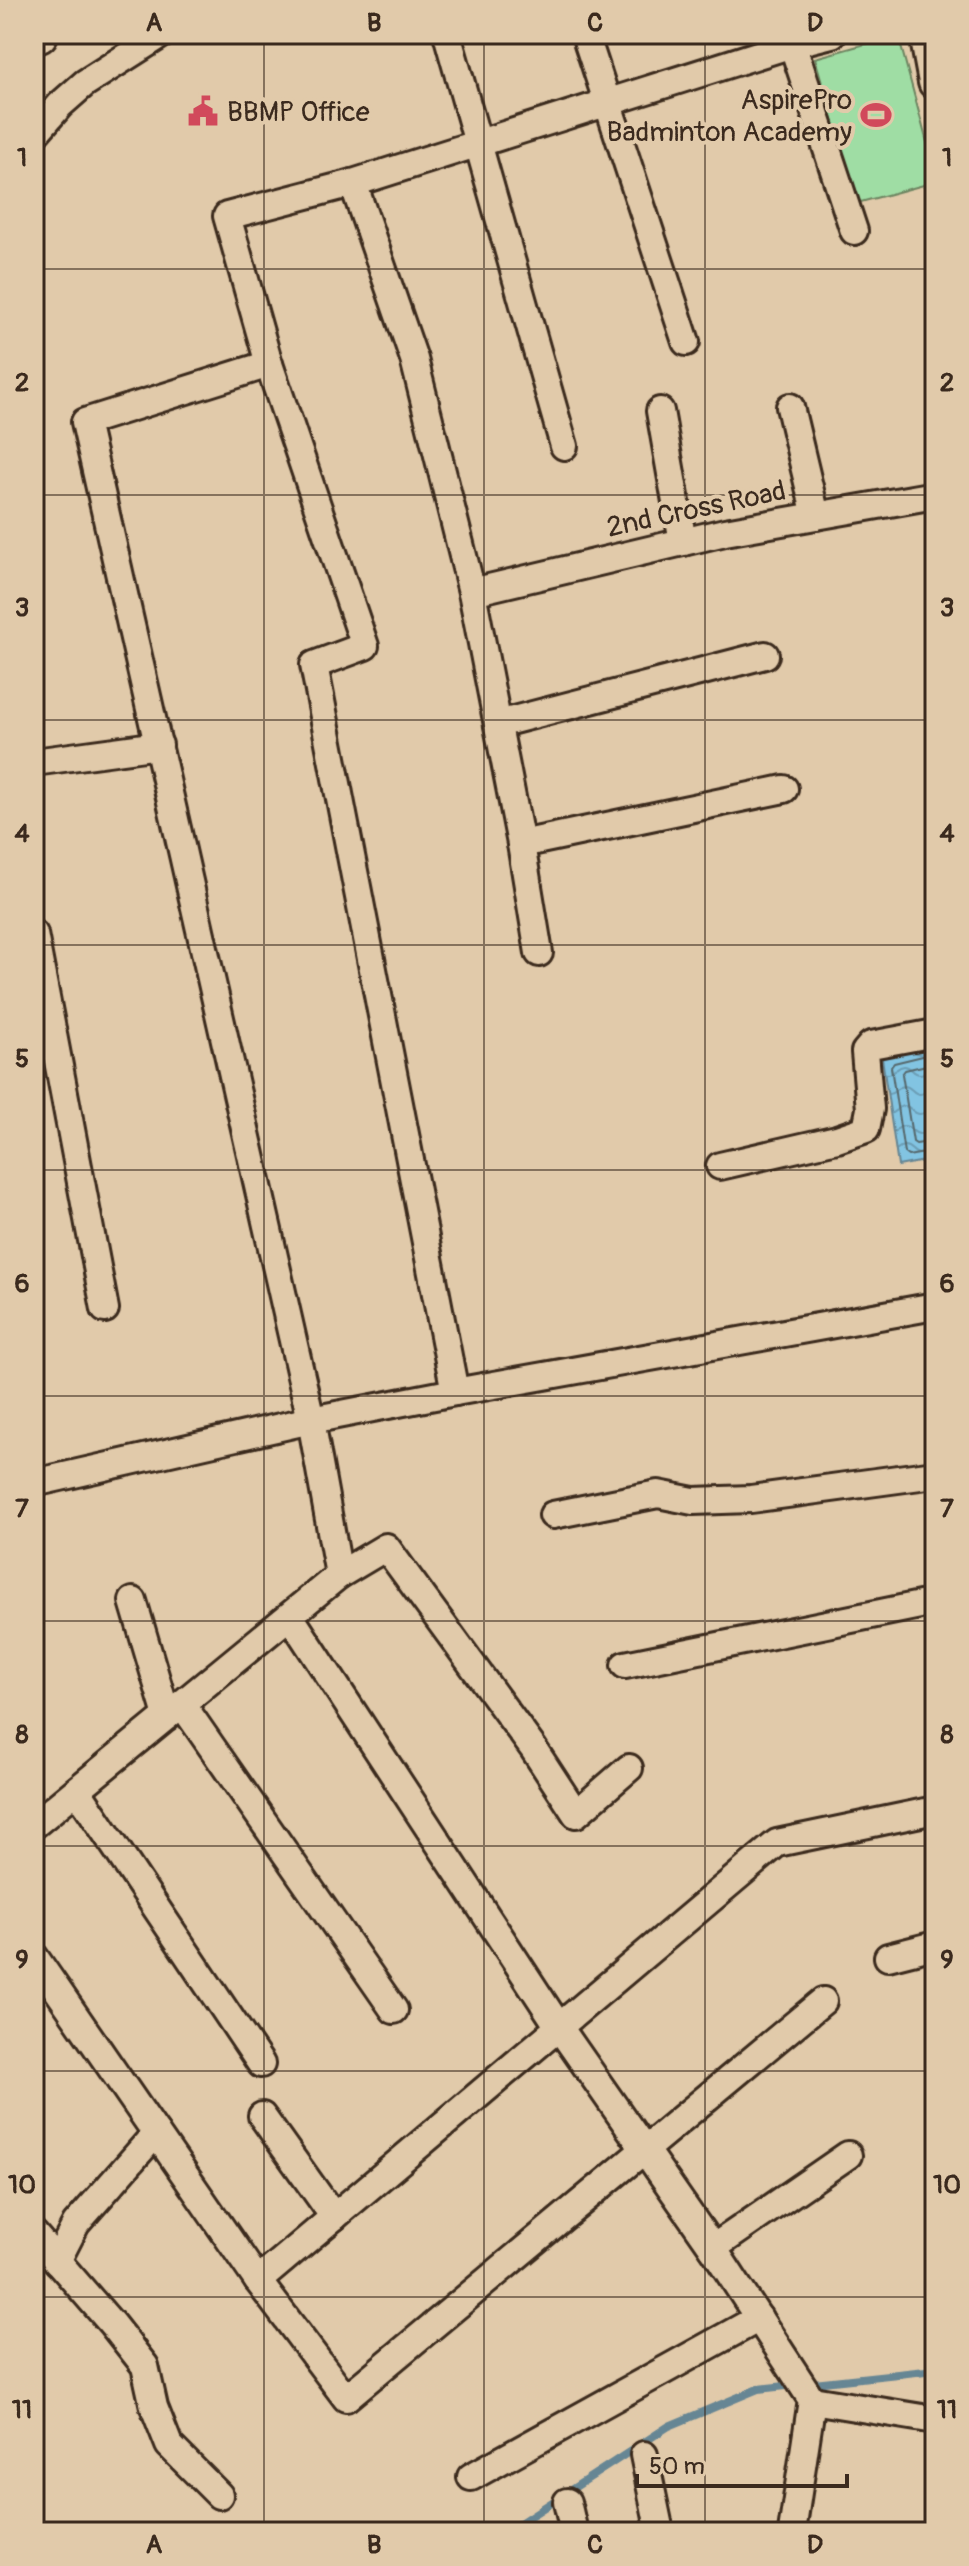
<svg xmlns="http://www.w3.org/2000/svg" width="969" height="2566" font-family="Pangolin,sans-serif">
<style>
.garden{fill:#9fdda4;stroke:#6d8461;stroke-width:2}
.water{fill:url(#water-waves);stroke:#668694;stroke-width:2}
.lines{fill:none;stroke-linecap:round;stroke-linejoin:round}
.shore{stroke:#57686c;stroke-width:2}
.stream{stroke:#668694;stroke-width:8}
.minor-casing{stroke:#3b2a1e;stroke-width:32}
.tertiary-casing{stroke:#3b2a1e;stroke-width:38}
.secondary-casing{stroke:#3b2a1e;stroke-width:42}
.minor{stroke:#e1caaa;stroke-width:26}
.tertiary{stroke:#e1caaa;stroke-width:32}
.secondary{stroke:#e1caaa;stroke-width:36}
.grid{fill:none;stroke:#3b2a1e;stroke-width:2;stroke-opacity:0.55}
.labels{text-anchor:middle;stroke-width:8;stroke-linejoin:round;paint-order:stroke}
.poi-label{font-size:28px;fill:#3b2a1e;stroke:#e1caaa;text-anchor:end}
.street-label{font-size:28px;fill:#3b2a1e;stroke:#e1caaa}
.neatline{fill:none;stroke:#3b2a1e;stroke-width:3}
.grid-label{font-size:26px;text-anchor:middle;font-weight:bold;fill:#3b2a1e}
</style>
<defs>
<pattern id="water-waves" width="16" height="10" patternUnits="userSpaceOnUse" patternTransform="scale(2)"><rect width="16" height="10" fill="#82c4e2"/><path d="M0 5q4-4 8 0t8 0" fill="none" stroke="#6c9fb7"/></pattern>
</defs>
<rect width="100%" height="100%" fill="#e1caaa"/>
<filter id="ink" filterUnits="userSpaceOnUse"><feTurbulence type="fractalNoise" baseFrequency=".0125" numOctaves="2"/><feDisplacementMap in="SourceGraphic" scale="16" xChannelSelector="R" yChannelSelector="G"/><feConvolveMatrix kernelMatrix="1 2 1 2 8 2 1 2 1" color-interpolation-filters="sRGB"/></filter>
<g filter="url(#ink)">
<path class="garden" d="M 898,35 L 935,172 L 935,182 L 857,203 L 815,58 Z"/>
<path class="water" d="M 935,1045 L 935,1159 L 898,1166 L 882,1058 Z"/>
<g class="lines">
<g class="shore">
<path d="M 935,1053 L 894,1063 L 891,1067 L 904,1153 L 908,1156 L 935,1151"/>
<path d="M 935,1063 L 905,1070 L 902,1074 L 913,1142 L 916,1144 L 935,1141"/>
</g>
<path class="stream" d="M 506,2532 L 669,2426 L 758,2389 L 935,2370"/>
<g class="minor-casing">
<g id="minor">
<path d="M 447,34 L 564,446"/>
<path d="M 585,34 L 686,342"/>
<path d="M 789,34 L 854,231"/>
<path d="M 34,135 L 60,105 L 85,83 L 162,34"/>
<path d="M 353,183 L 414,359 L 472,592 L 521,844 L 539,953"/>
<path d="M 790,407 L 816,516"/>
<path d="M 660,411 L 683,542"/>
<path d="M 472,592 L 725,532 L 935,495"/>
<path d="M 498,724 L 765,655"/>
<path d="M 34,762 L 159,745"/>
<path d="M 521,844 L 784,789"/>
<path d="M 34,934 L 105,1309"/>
<path d="M 720,1166 L 837,1139 L 866,1129 L 870,1109 L 865,1052 L 871,1045 L 935,1033"/>
<path d="M 455,1392 L 314,665 L 365,646 L 269,364 L 227,216 L 353,183 L 792,44 L 832,34"/>
<path d="M 34,1483 L 311,1420 L 455,1392 L 935,1306"/>
<path d="M 553,1515 L 658,1494 L 693,1501 L 751,1499 L 935,1474"/>
<path d="M 339,1575 L 386,1547 L 533,1748 L 576,1814 L 629,1768"/>
<path d="M 133,1601 L 167,1716"/>
<path d="M 290,1616 L 559,2027 L 713,2248 L 812,2400 L 792,2532"/>
<path d="M 625,1665 L 935,1602"/>
<path d="M 182,1704 L 394,2010"/>
<path d="M 77,1790 L 261,2064"/>
<path d="M 34,1825 L 339,1575 L 311,1420 L 85,422 L 269,364"/>
<path d="M 34,1956 L 258,2281 L 346,2398 L 823,2001"/>
<path d="M 888,1957 L 935,1945"/>
<path d="M 262,2116 L 334,2217"/>
<path d="M 34,2234 L 112,2324 L 145,2366 L 154,2407 L 169,2445 L 219,2495"/>
<path d="M 713,2248 L 848,2155"/>
<path d="M 57,2261 L 76,2224 L 156,2133"/>
<path d="M 258,2281 L 777,1843 L 935,1810"/>
<path d="M 812,2400 L 935,2420"/>
<path d="M 644,2455 L 660,2532"/>
<path d="M 471,2477 L 759,2318"/>
<path d="M 567,2502 L 574,2532"/>
</g>
</g>
<g class="tertiary-casing">
<path id="tertiary" d="M 926,34 L 935,82"/>
</g>
<g class="secondary-casing">
<path id="secondary" d="M 34,36 L 39,34"/>
</g>
<use href="#minor" class="minor"/>
<use href="#tertiary" class="tertiary"/>
<use href="#secondary" class="secondary"/>
</g>
</g>
<path class="grid" d="M 264,34 L 264,2532M 484,34 L 484,2532M 705,34 L 705,2532M 34,269 L 935,269M 34,495 L 935,495M 34,720 L 935,720M 34,945 L 935,945M 34,1170 L 935,1170M 34,1396 L 935,1396M 34,1621 L 935,1621M 34,1846 L 935,1846M 34,2071 L 935,2071M 34,2297 L 935,2297"/>
<defs>
<g id="civic-bare" transform="scale(2.4)"><path d="M-.6-6.5H3V-4.5H.6V-3L4-1V1h2V6H-6V1h2V-1L-.6-3ZM-1.2 2.5V6h2.4V2.5Z" fill="#d1495b" stroke="#e1caaa" stroke-width="2.5" paint-order="stroke"/></g>
<g id="stadium-bare" transform="scale(2.4)"><path d="M0-5a6.5 5 0 1 0 0 10a6.5 5 0 1 0 0-10ZM-3.5-1.8h7v3.6h-7Z" fill="#d1495b" stroke="#e1caaa" stroke-width="2.5" paint-order="stroke"/></g>
</defs>
<g fill-rule="evenodd">
<use href="#civic-bare" x="203" y="111"/>
<use href="#stadium-bare" x="876" y="115"/>
</g>
<g class="labels">
<g class="poi-label">
<text x="852" y="109">AspirePro<tspan x="852" dy="32">Badminton Academy</tspan></text>
<text x="227" y="121" text-anchor="start">BBMP Office</text>
</g>
<g class="street-label">
<text transform="translate(696 508) rotate(-12)" y="10">2nd Cross Road</text>
</g>
</g>
<rect width="969" height="2566" fill="none" stroke="#e1caaa" stroke-width="88"/>
<path d="M637 2474v12h210v-12" fill="none" stroke="#3b2a1e" stroke-width="4"/>
<text x="649" y="2474" font-size="24" fill="#3b2a1e" stroke="#e1caaa" stroke-width="6" paint-order="stroke">50 m</text>
<rect x="44" y="44" width="881" height="2478" class="neatline"/>
<g class="grid-label">
<text x="154" y="31">A</text>
<text x="374" y="31">B</text>
<text x="595" y="31">C</text>
<text x="815" y="31">D</text>
<text x="22" y="166">1</text>
<text x="947" y="166">1</text>
<text x="22" y="391">2</text>
<text x="947" y="391">2</text>
<text x="22" y="616">3</text>
<text x="947" y="616">3</text>
<text x="22" y="842">4</text>
<text x="947" y="842">4</text>
<text x="22" y="1067">5</text>
<text x="947" y="1067">5</text>
<text x="22" y="1292">6</text>
<text x="947" y="1292">6</text>
<text x="22" y="1517">7</text>
<text x="947" y="1517">7</text>
<text x="22" y="1743">8</text>
<text x="947" y="1743">8</text>
<text x="22" y="1968">9</text>
<text x="947" y="1968">9</text>
<text x="22" y="2193">10</text>
<text x="947" y="2193">10</text>
<text x="22" y="2418">11</text>
<text x="947" y="2418">11</text>
<text x="154" y="2553">A</text>
<text x="374" y="2553">B</text>
<text x="595" y="2553">C</text>
<text x="815" y="2553">D</text>
</g>
</svg>
